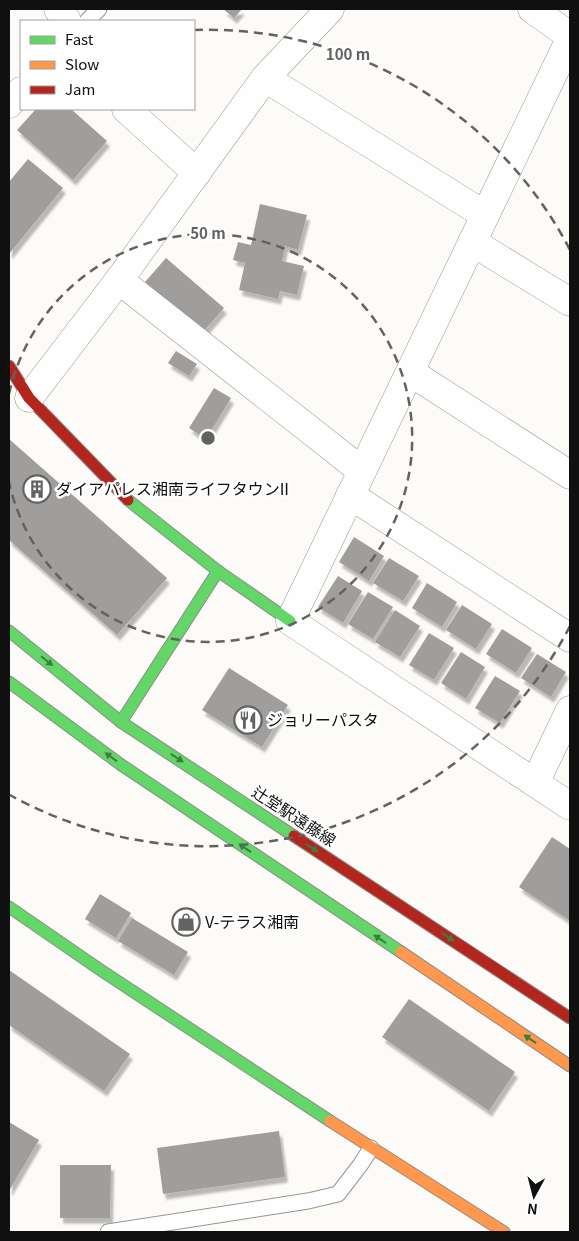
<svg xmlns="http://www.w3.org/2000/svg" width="579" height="1241" font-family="Georgia,'Noto Sans JP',serif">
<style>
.building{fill:#a09e9c;filter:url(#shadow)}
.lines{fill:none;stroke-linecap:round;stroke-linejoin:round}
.lane-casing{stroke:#969694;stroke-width:17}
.street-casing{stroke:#969694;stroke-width:29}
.fast-casing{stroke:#8d8c8b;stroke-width:13}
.slow-casing{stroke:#8d8c8b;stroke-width:13}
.jam-casing{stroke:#8d8c8b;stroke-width:13}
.lane{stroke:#fffefe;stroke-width:15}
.street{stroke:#fffefe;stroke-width:28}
.fast{stroke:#63d668;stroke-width:11}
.slow{stroke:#ff974d;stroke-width:11}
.jam{stroke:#b3261e;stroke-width:11}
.oneway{fill:#3e7d40}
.ring{fill:none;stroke:#636261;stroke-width:2.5;stroke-dasharray:9 6}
.labels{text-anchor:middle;stroke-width:5;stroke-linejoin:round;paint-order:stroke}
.poi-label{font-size:16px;fill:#101010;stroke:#fff;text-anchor:start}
.street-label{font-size:16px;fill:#101010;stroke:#fff}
.centre{fill:#636261;stroke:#fff;stroke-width:2.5}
.ring-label{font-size:15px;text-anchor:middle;font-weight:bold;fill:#636261;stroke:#fff;stroke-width:5;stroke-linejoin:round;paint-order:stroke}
</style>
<defs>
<filter id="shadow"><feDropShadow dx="3" dy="5.5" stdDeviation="1" flood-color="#0004"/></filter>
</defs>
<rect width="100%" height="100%" fill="#fcfbf7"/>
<g class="building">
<path d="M 223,9 L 242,9 L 234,18 Z"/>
<path d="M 36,109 L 71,109 L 107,141 L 73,180 L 17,130 Z"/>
<path d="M 28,159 L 63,188 L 9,254 L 9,182 Z"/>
<path d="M 260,204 L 307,215 L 298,250 L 285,246 L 282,261 L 304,266 L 297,295 L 280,291 L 278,299 L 239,290 L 245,263 L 233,260 L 238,242 L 251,245 Z"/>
<path d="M 166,258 L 224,308 L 203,332 L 145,282 Z"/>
<path d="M 176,351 L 197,364 L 189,376 L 168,363 Z"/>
<path d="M 214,388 L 231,398 L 206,439 L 189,428 Z"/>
<path d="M 9,439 L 167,578 L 117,635 L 9,540 Z"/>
<path d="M 354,537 L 384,556 L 369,581 L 339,562 Z"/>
<path d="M 389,558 L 419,576 L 403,601 L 373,583 Z"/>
<path d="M 338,576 L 362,591 L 343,623 L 318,607 Z"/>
<path d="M 427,583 L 457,602 L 442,627 L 412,608 Z"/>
<path d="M 368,592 L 393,607 L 373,639 L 348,624 Z"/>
<path d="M 462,605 L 492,624 L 476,649 L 446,630 Z"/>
<path d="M 395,610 L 420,626 L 400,657 L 375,642 Z"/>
<path d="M 502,629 L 532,648 L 516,673 L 486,654 Z"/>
<path d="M 429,633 L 454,648 L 434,680 L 409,665 Z"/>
<path d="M 461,652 L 485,667 L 466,699 L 441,683 Z"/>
<path d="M 537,654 L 566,672 L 551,697 L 521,678 Z"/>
<path d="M 229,668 L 288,705 L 262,747 L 202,710 Z"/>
<path d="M 495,676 L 520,691 L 500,723 L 475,708 Z"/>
<path d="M 552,837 L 570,849 L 570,921 L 519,887 Z"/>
<path d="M 100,894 L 131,913 L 116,938 L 85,919 Z"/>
<path d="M 132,918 L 188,952 L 174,975 L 118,941 Z"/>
<path d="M 9,970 L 130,1054 L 104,1091 L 9,1025 Z"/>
<path d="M 409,999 L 515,1072 L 489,1111 L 382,1037 Z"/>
<path d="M 9,1122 L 39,1140 L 9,1191 Z"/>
<path d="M 279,1131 L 285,1177 L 163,1194 L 157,1148 Z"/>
<path d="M 60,1165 L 111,1165 L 110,1218 L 60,1218 Z"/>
</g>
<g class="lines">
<g class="lane-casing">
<g id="lane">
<path d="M 87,21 L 99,9"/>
<path d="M 108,1232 L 308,1201 L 338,1194 L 361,1164 L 371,1148"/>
</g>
</g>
<g class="street-casing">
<g id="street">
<path d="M 58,9 L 67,21"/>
<path d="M 532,9 L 570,36"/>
<path d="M 570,39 L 290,621 L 570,806"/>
<path d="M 265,78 L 485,215"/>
<path d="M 9,104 L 21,91"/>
<path d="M 126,109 L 197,173"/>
<path d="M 472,242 L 570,302"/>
<path d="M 119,280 L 362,471"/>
<path d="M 410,372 L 570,475"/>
<path d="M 29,398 L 119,280 L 265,78 L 330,9"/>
<path d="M 350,495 L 570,638"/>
<path d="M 535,783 L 570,710"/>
</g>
</g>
<g class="fast-casing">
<g id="fast">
<path d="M 128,500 L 218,571 L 290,621"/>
<path d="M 9,631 L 121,722 L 294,836"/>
<path d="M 9,682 L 120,764 L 401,952"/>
<path d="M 121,722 L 218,571"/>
<path d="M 9,907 L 102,971 L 330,1121"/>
</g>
</g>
<g class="slow-casing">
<g id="slow">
<path d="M 401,952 L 570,1066"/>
<path d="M 330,1121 L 504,1232"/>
</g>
</g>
<g class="jam-casing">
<g id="jam">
<path d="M 9,366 L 29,398 L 128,500"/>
<path d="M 294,836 L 570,1018"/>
</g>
</g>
<use href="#lane" class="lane"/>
<use href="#street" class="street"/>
<use href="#fast" class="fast"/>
<use href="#slow" class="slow"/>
<use href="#jam" class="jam"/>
</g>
<defs><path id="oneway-solid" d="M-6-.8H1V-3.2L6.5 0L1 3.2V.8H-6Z" transform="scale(1.25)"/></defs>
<g class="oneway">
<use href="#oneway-solid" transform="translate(47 661) rotate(39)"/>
<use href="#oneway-solid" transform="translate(111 757) rotate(-144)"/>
<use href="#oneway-solid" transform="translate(177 758) rotate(33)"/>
<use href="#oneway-solid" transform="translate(245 848) rotate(-146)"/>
<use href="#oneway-solid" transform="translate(312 848) rotate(33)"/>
<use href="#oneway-solid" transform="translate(448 937) rotate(33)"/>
<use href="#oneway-solid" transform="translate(380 939) rotate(-146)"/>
<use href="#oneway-solid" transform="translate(530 1039) rotate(-146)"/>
</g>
<g class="ring">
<path d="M9 394A204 204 0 1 1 9 482"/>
<path d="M570 626A408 408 0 0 1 10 795M194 30A408 408 0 0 1 570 250"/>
</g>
<defs>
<g id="building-ring" transform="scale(1.4375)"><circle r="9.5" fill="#fff" stroke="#636261" stroke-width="1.5"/><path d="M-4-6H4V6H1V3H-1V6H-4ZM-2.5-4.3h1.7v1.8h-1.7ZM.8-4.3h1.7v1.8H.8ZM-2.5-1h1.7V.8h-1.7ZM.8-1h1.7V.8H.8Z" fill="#636261"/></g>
<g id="restaurant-ring" transform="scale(1.4375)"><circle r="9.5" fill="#fff" stroke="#636261" stroke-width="1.5"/><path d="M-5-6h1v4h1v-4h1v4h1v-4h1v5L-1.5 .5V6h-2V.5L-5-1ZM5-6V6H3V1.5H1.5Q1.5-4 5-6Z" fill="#636261"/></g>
<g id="shop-ring" transform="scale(1.4375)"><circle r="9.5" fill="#fff" stroke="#636261" stroke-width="1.5"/><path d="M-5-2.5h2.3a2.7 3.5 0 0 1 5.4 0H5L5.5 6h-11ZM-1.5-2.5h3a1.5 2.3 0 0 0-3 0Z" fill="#636261"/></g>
</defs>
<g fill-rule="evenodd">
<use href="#building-ring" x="37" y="489"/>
<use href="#restaurant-ring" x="248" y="720"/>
<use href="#shop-ring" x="186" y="922"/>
</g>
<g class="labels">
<g class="poi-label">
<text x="56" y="495">ダイアパレス湘南ライフタウンII</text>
<text x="267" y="726">ジョリーパスタ</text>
<text x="205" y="928">V-テラス湘南</text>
</g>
<g class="street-label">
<text transform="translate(294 816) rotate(33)" y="6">辻堂駅遠藤線</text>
</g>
</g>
<circle cx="208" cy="438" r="8" class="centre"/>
<g class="ring-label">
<text x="348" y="60">100 m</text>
<text x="208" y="239">50 m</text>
</g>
<rect width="579" height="1241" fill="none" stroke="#101010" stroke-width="20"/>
<rect x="20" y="20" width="175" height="90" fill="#ffffff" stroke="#9f9f9f"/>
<rect x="30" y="36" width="25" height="8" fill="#63d668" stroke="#9f9f9f"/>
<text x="65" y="45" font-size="15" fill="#101010">Fast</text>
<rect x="30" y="61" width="25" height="8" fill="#ff974d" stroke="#9f9f9f"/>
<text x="65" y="70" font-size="15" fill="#101010">Slow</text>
<rect x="30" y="86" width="25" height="8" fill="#b3261e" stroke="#9f9f9f"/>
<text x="65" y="95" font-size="15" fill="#101010">Jam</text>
<g transform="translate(534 1196) rotate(187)" stroke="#ffffff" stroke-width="4" paint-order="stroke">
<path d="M0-4L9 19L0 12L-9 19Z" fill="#101010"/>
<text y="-8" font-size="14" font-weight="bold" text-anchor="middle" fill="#101010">N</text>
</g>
</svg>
